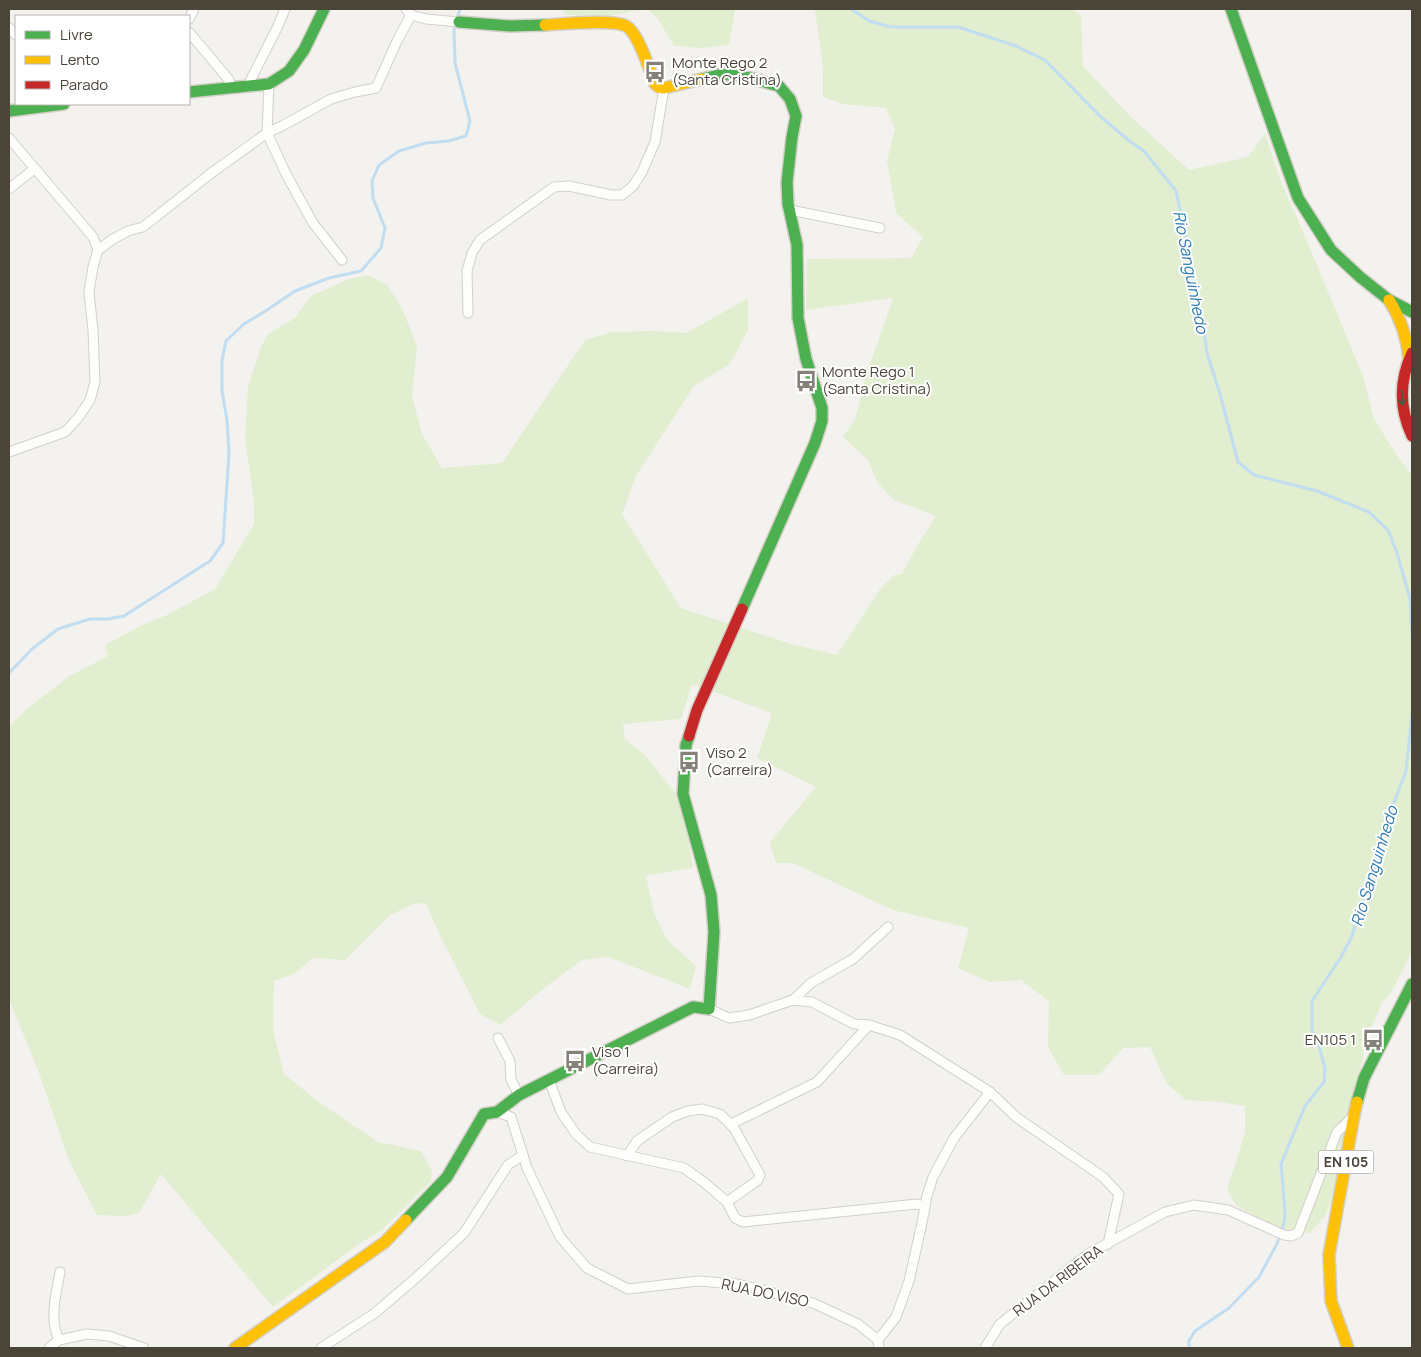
<svg xmlns="http://www.w3.org/2000/svg" width="1421" height="1357" font-family="Manrope,sans-serif">
<style>
.green{fill:#e1eecf}
.lines{fill:none;stroke-linecap:round;stroke-linejoin:round}
.stream{stroke:#c0ddf1;stroke-width:3}
.street-casing{stroke:#d2d0cb;stroke-width:11}
.fast-casing{stroke:#d3cfc5;stroke-width:14}
.slow-casing{stroke:#d3cfc5;stroke-width:14}
.jam-casing{stroke:#d3cfc5;stroke-width:14}
.street{stroke:#fdfdfc;stroke-width:9}
.fast{stroke:#4caf50;stroke-width:11}
.slow{stroke:#ffc107;stroke-width:11}
.jam{stroke:#c62828;stroke-width:11}
.oneway{stroke:#4b593e}
.labels{text-anchor:middle;stroke-width:4;stroke-linejoin:round;paint-order:stroke}
.shield{fill:#fff;stroke:#817c74;stroke-width:1}
.shield-label{font-size:14px;font-weight:bold;fill:#4b4439}
.poi-label{font-size:15px;fill:#4b4439;stroke:#fff;text-anchor:start}
.street-label{font-size:15px;fill:#4b4439;stroke:#fff}
.water-label{font-size:16px;font-style:italic;fill:#2e7ab2;stroke:#fff}
</style>
<rect width="100%" height="100%" fill="#f4f2ee"/>
<g class="green">
<path d="M 561,9 L 643,9 L 609,16 L 567,15 Z"/>
<path d="M 648,9 L 735,9 L 729,45 L 702,48 L 674,46 L 658,19 Z"/>
<path d="M 815,9 L 1072,9 L 1081,15 L 1083,66 L 1130,116 L 1189,170 L 1248,157 L 1265,134 L 1281,182 L 1299,222 L 1363,376 L 1374,419 L 1396,454 L 1412,475 L 1412,952 L 1392,991 L 1382,1003 L 1372,1026 L 1353,1092 L 1335,1190 L 1325,1216 L 1310,1233 L 1292,1231 L 1276,1227 L 1258,1218 L 1236,1205 L 1227,1190 L 1245,1133 L 1245,1106 L 1220,1102 L 1186,1100 L 1167,1084 L 1150,1047 L 1123,1048 L 1099,1075 L 1064,1075 L 1048,1047 L 1049,1001 L 1021,980 L 989,982 L 958,968 L 969,928 L 893,910 L 793,863 L 776,863 L 770,842 L 816,787 L 757,758 L 772,713 L 692,684 L 681,719 L 623,724 L 625,739 L 645,755 L 676,794 L 688,837 L 693,868 L 646,876 L 654,913 L 667,940 L 696,966 L 690,989 L 608,957 L 582,960 L 548,985 L 500,1025 L 480,1014 L 440,936 L 426,903 L 414,904 L 390,915 L 345,960 L 313,958 L 294,974 L 274,981 L 273,1030 L 284,1074 L 319,1102 L 378,1142 L 421,1151 L 432,1171 L 431,1181 L 382,1230 L 362,1242 L 273,1307 L 161,1174 L 139,1213 L 126,1216 L 97,1215 L 69,1161 L 39,1073 L 9,999 L 9,726 L 28,708 L 68,677 L 108,656 L 105,645 L 146,623 L 167,615 L 215,589 L 254,524 L 254,503 L 245,438 L 248,387 L 261,347 L 268,334 L 295,318 L 311,296 L 349,279 L 368,275 L 387,285 L 402,308 L 417,347 L 412,396 L 422,434 L 442,468 L 502,463 L 585,340 L 612,332 L 653,331 L 687,333 L 748,298 L 748,330 L 730,364 L 694,386 L 636,476 L 622,514 L 681,608 L 791,644 L 837,655 L 880,589 L 894,575 L 902,574 L 917,546 L 936,516 L 894,500 L 877,482 L 868,460 L 843,437 L 855,419 L 868,370 L 893,298 L 806,310 L 807,259 L 911,258 L 923,237 L 896,213 L 887,161 L 895,129 L 886,108 L 843,104 L 823,97 L 823,67 Z"/>
</g>
<g class="lines">
<g class="stream">
<path d="M 851,9 L 869,21 L 891,27 L 958,27 L 1016,46 L 1045,60 L 1102,118 L 1132,143 L 1144,151 L 1176,191 L 1190,256 L 1191,272 L 1203,322 L 1207,353 L 1220,394 L 1238,462 L 1254,475 L 1317,491 L 1369,512 L 1388,530 L 1397,553 L 1410,599 L 1412,635"/>
<path d="M 9,673 L 32,649 L 58,629 L 90,619 L 108,619 L 124,616 L 210,561 L 223,543 L 229,454 L 227,420 L 222,391 L 222,360 L 226,341 L 244,324 L 267,310 L 295,291 L 329,278 L 361,271 L 381,248 L 385,228 L 373,198 L 372,181 L 379,165 L 399,151 L 426,143 L 449,141 L 466,136 L 470,121 L 455,63 L 454,30 L 460,9"/>
<path d="M 1189,1348 L 1189,1341 L 1195,1331 L 1229,1308 L 1259,1277 L 1277,1244 L 1284,1223 L 1285,1211 L 1281,1164 L 1305,1106 L 1324,1082 L 1325,1068 L 1320,1050 L 1312,1030 L 1312,1001 L 1341,957 L 1352,936 L 1361,906 L 1375,870 L 1385,826 L 1406,771 L 1412,714"/>
</g>
<g class="street-casing">
<g id="street">
<path d="M 406,9 L 411,15 L 426,19 L 459,22"/>
<path d="M 189,19 L 194,9"/>
<path d="M 9,28 L 16,35"/>
<path d="M 189,32 L 229,80 L 230,89"/>
<path d="M 269,84 L 267,133 L 286,174 L 313,223 L 342,260"/>
<path d="M 247,87 L 277,28 L 285,9"/>
<path d="M 9,138 L 93,237 L 98,250 L 93,267 L 89,292 L 93,330 L 95,382 L 90,400 L 78,418 L 65,432 L 9,452"/>
<path d="M 9,189 L 34,169"/>
<path d="M 790,210 L 880,228"/>
<path d="M 98,250 L 113,239 L 128,231 L 143,227 L 210,174 L 267,133 L 282,126 L 331,99 L 355,92 L 376,88 L 397,41 L 411,15"/>
<path d="M 468,313 L 467,271 L 472,253 L 480,240 L 554,187 L 569,186 L 611,195 L 622,195 L 633,186 L 642,172 L 655,142 L 664,88"/>
<path d="M 793,1000 L 811,983 L 853,959 L 888,927"/>
<path d="M 709,1009 L 729,1018 L 749,1015 L 793,1000 L 812,1002 L 854,1024 L 869,1025 L 900,1035 L 990,1092 L 1016,1117 L 1103,1177 L 1119,1194 L 1108,1244"/>
<path d="M 498,1038 L 510,1061 L 511,1080 L 519,1095"/>
<path d="M 549,1080 L 561,1112 L 576,1134 L 590,1147 L 684,1168 L 705,1183 L 727,1202 L 735,1218 L 743,1222 L 917,1204 L 925,1206"/>
<path d="M 497,1112 L 511,1117 L 527,1168 L 560,1237 L 587,1268 L 628,1289 L 698,1281 L 737,1284 L 813,1303 L 858,1324 L 878,1340 L 879,1348"/>
<path d="M 731,1124 L 817,1082 L 869,1025"/>
<path d="M 627,1156 L 637,1141 L 672,1117 L 688,1111 L 702,1109 L 720,1114 L 734,1128 L 760,1175 L 758,1180 L 727,1202"/>
<path d="M 59,1340 C 49,1318 56,1294 60,1272"/>
<path d="M 878,1340 L 896,1317 L 909,1281 L 922,1223 L 927,1196 L 933,1177 L 954,1138 L 990,1092"/>
<path d="M 49,1348 L 59,1340 L 87,1334 L 109,1336 L 144,1348"/>
<path d="M 321,1348 L 375,1313 L 417,1277 L 464,1233 L 508,1165 L 523,1155"/>
<path d="M 985,1348 L 1000,1324 L 1088,1254 L 1165,1212 L 1194,1205 L 1228,1210 L 1284,1235 L 1291,1236 L 1298,1233 L 1337,1132 L 1354,1116"/>
</g>
</g>
<g class="fast-casing">
<g id="fast">
<path d="M 1231,9 L 1298,198 L 1331,250 L 1360,277 L 1389,300 L 1412,312"/>
<path d="M 459,22 L 510,26 L 545,25"/>
<path d="M 702,79 L 723,74 L 750,78 L 779,86 L 790,99 L 796,116 L 792,137 L 787,182 L 788,204 L 797,245 L 798,318 L 806,359 L 822,408 L 822,421 L 815,443 L 742,609"/>
<path d="M 189,92 L 269,84 L 289,71 L 304,50 L 324,9"/>
<path d="M 9,111 L 64,104"/>
<path d="M 1357,1102 L 1364,1078 L 1412,984"/>
<path d="M 406,1220 L 447,1177 L 484,1114 L 497,1112 L 519,1095 L 693,1007 L 709,1009 L 714,932 L 711,895 L 683,794 L 686,745 L 689,736"/>
</g>
</g>
<g class="slow-casing">
<g id="slow">
<path d="M 545,25 C 562,24 613,19 626,26 C 638,32 650,71 655,84 L 659,87 L 664,88 L 702,79"/>
<path d="M 1389,300 C 1401,319 1407,337 1409,359"/>
<path d="M 235,1348 L 385,1242 L 406,1220"/>
<path d="M 1348,1348 L 1331,1301 L 1329,1255 L 1354,1115 L 1357,1102"/>
</g>
</g>
<g class="jam-casing">
<g id="jam">
<path d="M 1412,353 C 1399,381 1399,408 1412,436"/>
<path d="M 689,736 L 697,710 L 742,609"/>
</g>
</g>
<use href="#street" class="street"/>
<use href="#fast" class="fast"/>
<use href="#slow" class="slow"/>
<use href="#jam" class="jam"/>
</g>
<defs><path id="oneway-shaft" d="M-6 0H5M1.5-3L5.5 0L1.5 3" fill="none" stroke-width="1.6" stroke-linecap="round" stroke-linejoin="round" transform="scale(1.25)"/></defs>
<use class="oneway" href="#oneway-shaft" transform="translate(1402 398) rotate(88)"/>
<defs>
<g id="bus-bare" transform="scale(1.725)"><path d="M-5-6H5V4H4V6H2V4H-2V6H-4V4H-5ZM-3.5-4V0h7V-4ZM-3.5 1.2v1.5H-2V1.2ZM2 1.2v1.5H3.5V1.2Z" fill="#868178" stroke="#fff" stroke-width="2.5" paint-order="stroke"/></g>
</defs>
<g fill-rule="evenodd">
<use href="#bus-bare" x="655" y="72"/>
<use href="#bus-bare" x="806" y="381"/>
<use href="#bus-bare" x="689" y="762"/>
<use href="#bus-bare" x="1373" y="1040"/>
<use href="#bus-bare" x="575" y="1061"/>
</g>
<g class="labels">
<rect class="shield" x="1318.5" y="1150.5" width="55" height="23" rx="4"/>
<g class="shield-label">
<text x="1346" y="1167">EN 105</text>
</g>
<g class="poi-label">
<text x="672" y="68">Monte Rego 2<tspan x="672" dy="17">(Santa Cristina)</tspan></text>
<text x="822" y="377">Monte Rego 1<tspan x="822" dy="17">(Santa Cristina)</tspan></text>
<text x="706" y="758">Viso 2<tspan x="706" dy="17">(Carreira)</tspan></text>
<text x="1356" y="1045" text-anchor="end">EN105 1</text>
<text x="592" y="1057">Viso 1<tspan x="592" dy="17">(Carreira)</tspan></text>
</g>
<g class="street-label">
<text transform="translate(1058 1281) rotate(-37)" y="5">RUA DA RIBEIRA</text>
<text transform="translate(765 1293) rotate(12)" y="5">RUA DO VISO</text>
</g>
<g class="water-label">
<text transform="translate(1191 272) rotate(79)" y="6">Rio Sanguinhedo</text>
<text transform="translate(1374 866) rotate(-73)" y="6">Rio Sanguinhedo</text>
</g>
</g>
<rect width="1421" height="1357" fill="none" stroke="#4b4439" stroke-width="20"/>
<rect x="15" y="15" width="175" height="90" fill="#ffffff" stroke="#b7b4b0"/>
<rect x="25" y="31" width="25" height="8" fill="#4caf50" stroke="#b7b4b0"/>
<text x="60" y="40" font-size="15" fill="#4b4439">Livre</text>
<rect x="25" y="56" width="25" height="8" fill="#ffc107" stroke="#b7b4b0"/>
<text x="60" y="65" font-size="15" fill="#4b4439">Lento</text>
<rect x="25" y="81" width="25" height="8" fill="#c62828" stroke="#b7b4b0"/>
<text x="60" y="90" font-size="15" fill="#4b4439">Parado</text>
</svg>
